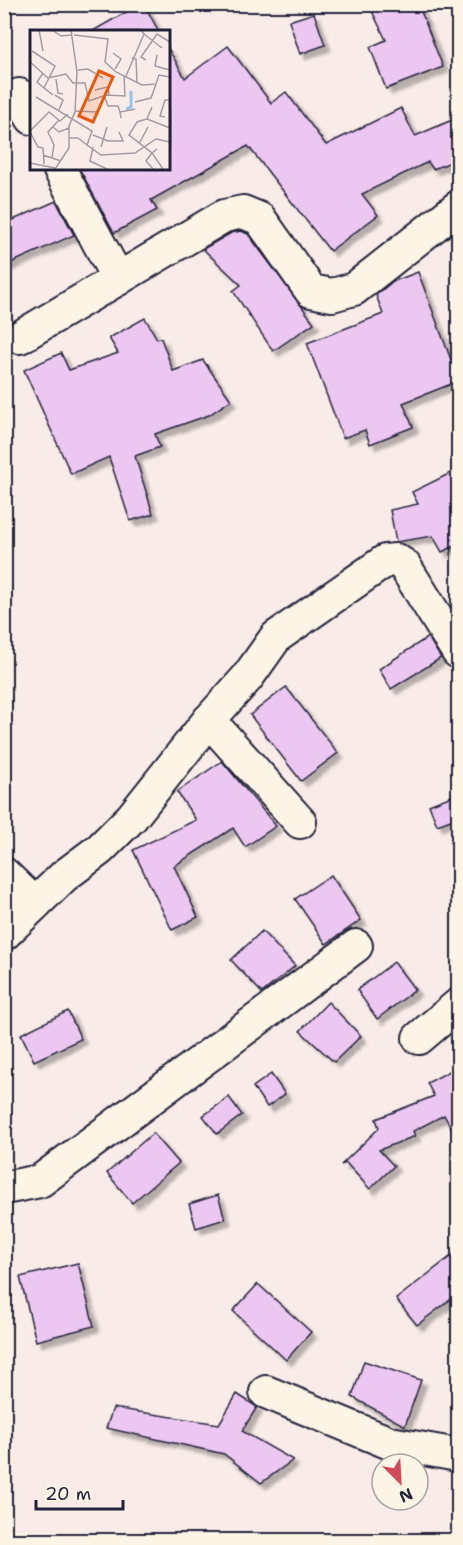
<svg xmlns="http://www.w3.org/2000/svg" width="463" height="1545" font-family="'Shantell Sans',sans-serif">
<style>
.building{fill:#ecc7f2;stroke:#22223b;stroke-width:1.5;filter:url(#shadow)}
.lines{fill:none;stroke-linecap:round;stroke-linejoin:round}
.street-casing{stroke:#22223b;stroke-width:36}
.street{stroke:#fcf5e5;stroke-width:32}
.inset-river{fill:none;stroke:#96c2f0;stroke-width:3}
.inset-road{fill:none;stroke:#a39ba3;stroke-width:1.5}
.view{fill:#e8590c;fill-opacity:0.15;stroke:#e8590c;stroke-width:3}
.inset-edge{fill:none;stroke:#22223b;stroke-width:3}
</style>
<defs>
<filter id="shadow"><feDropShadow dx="5.5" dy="5.5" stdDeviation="1.5" flood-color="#0004"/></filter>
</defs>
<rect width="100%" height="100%" fill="#f9ece8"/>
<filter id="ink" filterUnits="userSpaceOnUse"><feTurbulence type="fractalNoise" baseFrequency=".0167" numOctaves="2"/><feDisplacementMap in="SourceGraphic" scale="12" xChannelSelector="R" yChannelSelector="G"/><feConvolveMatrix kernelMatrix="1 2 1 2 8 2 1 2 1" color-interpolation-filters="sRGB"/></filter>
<g filter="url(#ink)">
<g class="building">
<path d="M 140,4 L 144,4 L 159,32 L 91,32 Z"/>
<path d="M 386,4 L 418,4 L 443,67 L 386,89 L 370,47 L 386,40 L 372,11 Z"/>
<path d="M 314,13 L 325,45 L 300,54 L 289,21 Z"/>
<path d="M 228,46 L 271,103 L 286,92 L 326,145 L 401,108 L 415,136 L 459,117 L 459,159 L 433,169 L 428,162 L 362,194 L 378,215 L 330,251 L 248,146 L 151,200 L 157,210 L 114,233 L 79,168 L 168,168 L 168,48 L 185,78 Z"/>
<path d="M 56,201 L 74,235 L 4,266 L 4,224 Z"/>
<path d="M 241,231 L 248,234 L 314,323 L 273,351 L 233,291 L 241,285 L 203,249 L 231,233 Z"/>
<path d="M 418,272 L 459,381 L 403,403 L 413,427 L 370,444 L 365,430 L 343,438 L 307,343 L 383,314 L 376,295 L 392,282 Z"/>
<path d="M 145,318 L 157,339 L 161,338 L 173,371 L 203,360 L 231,400 L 209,415 L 155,434 L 160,447 L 135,456 L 153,514 L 130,521 L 109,457 L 71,474 L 24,370 L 61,353 L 69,370 L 118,353 L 109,338 Z"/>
<path d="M 459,469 L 459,544 L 442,552 L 433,536 L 396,542 L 390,510 L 418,504 L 412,492 Z"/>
<path d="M 428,637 L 441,658 L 391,689 L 379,669 Z"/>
<path d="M 286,687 L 338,753 L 301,781 L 250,715 Z"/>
<path d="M 222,761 L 276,826 L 245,847 L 233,828 L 174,866 L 198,917 L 172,930 L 133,850 L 196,820 L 177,792 Z"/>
<path d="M 459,793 L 459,817 L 437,825 L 429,805 Z"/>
<path d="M 331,875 L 361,920 L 326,944 L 295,899 Z"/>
<path d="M 262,931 L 295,966 L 262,993 L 231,960 Z"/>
<path d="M 394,962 L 415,990 L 377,1019 L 357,990 Z"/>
<path d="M 328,1002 L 361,1036 L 334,1062 L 300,1031 Z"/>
<path d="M 68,1011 L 81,1039 L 34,1061 L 21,1034 Z"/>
<path d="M 459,1066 L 459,1142 L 444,1115 L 413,1131 L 415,1136 L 379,1150 L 394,1166 L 370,1189 L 346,1163 L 341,1165 L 379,1128 L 376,1119 L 434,1096 L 427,1083 Z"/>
<path d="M 271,1074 L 285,1094 L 267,1107 L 253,1087 Z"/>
<path d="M 229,1097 L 242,1115 L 217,1134 L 203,1116 Z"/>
<path d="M 153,1133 L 179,1163 L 132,1203 L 107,1173 Z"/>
<path d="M 218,1195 L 225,1219 L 196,1228 L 189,1204 Z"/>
<path d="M 459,1250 L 459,1293 L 417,1325 L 396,1299 Z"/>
<path d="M 78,1263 L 94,1326 L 36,1341 L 20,1277 Z"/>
<path d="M 258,1284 L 311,1332 L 286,1360 L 233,1311 Z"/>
<path d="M 364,1361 L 421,1380 L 405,1426 L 352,1397 Z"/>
<path d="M 237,1394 L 257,1407 L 242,1431 L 293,1460 L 261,1483 L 224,1454 L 106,1428 L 113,1408 L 219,1424 Z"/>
</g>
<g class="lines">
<g class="street-casing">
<g id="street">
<path d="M 19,95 L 32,118"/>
<path d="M 59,168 L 118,279"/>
<path d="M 20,337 L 224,216 L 243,212 L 260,219 L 311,291 L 332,295 L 354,289 L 458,207"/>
<path d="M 209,720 L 300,822"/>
<path d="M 4,874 L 35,904"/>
<path d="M 4,934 L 64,876 L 100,849 L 132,817 L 209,720 L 247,678 L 276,637 L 385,561 L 396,560 L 404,565 L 458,652"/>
<path d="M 419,1038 L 458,1005"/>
<path d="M 4,1188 L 40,1181 L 356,946"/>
<path d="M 266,1392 L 390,1443 L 458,1455"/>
</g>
</g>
<use href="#street" class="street"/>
</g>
</g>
<g transform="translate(30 30)">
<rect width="140" height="140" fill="#f9ece8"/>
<path class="inset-river" d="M 96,79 L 101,77 L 101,61"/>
<path class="inset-road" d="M 9,0 L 13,21M 22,0 L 31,6 L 41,5M 114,4 L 132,18M 44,5 L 78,9 L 75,32 L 86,42 L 112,55 L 126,54 L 129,45 L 140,47M 2,21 L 25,36 L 14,58 L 23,65M 83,23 L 91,29 L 85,39M 127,25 L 125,36 L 140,40M 102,28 L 106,29 L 107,52M 116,30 L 111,27 L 127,4 L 140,12M 0,32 L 18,48 L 36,44 L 43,53 L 55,53 L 59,71 L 76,65 L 95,66 L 94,46M 48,40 L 58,39 L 73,48M 13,43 L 7,52 L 14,58M 96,46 L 114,4 L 111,0M 26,49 L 28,63 L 33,64M 65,60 L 78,57 L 79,65M 25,65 L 33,70 L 29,80M 74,65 L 78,76 L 88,76 L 90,82M 6,67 L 62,101 L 57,115 L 71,125 L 105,123 L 126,109 L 140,112M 105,72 L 121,68 L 126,54M 122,77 L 117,89 L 107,92 L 99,105 L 122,123 L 116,131 L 123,139M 46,81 L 67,82M 135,87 L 130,86 L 135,70 L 140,70M 91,88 L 90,82 L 105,79M 117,89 L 140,98M 23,97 L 29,102 L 39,98M 0,101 L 19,82 L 30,91 L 38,84M 0,102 L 8,117 L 13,118 L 14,134M 63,105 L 78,111 L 93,111 L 89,102M 40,108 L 48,108 L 57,115M 109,114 L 118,97M 63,117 L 60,131 L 77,139M 71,117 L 77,97M 127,119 L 122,123 L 133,139M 13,125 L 31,131M 22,127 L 24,115 L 18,102 L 29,90M 0,133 L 25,138M 25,139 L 39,118 L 39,96 L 45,82 L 47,42 L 41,0"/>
<path class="view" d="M 69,41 L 83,47 L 63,92 L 49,86 Z"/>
<rect width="140" height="140" class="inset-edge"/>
</g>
<rect width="463" height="1545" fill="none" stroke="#fcf5e5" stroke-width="24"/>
<rect x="12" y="12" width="439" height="1521" fill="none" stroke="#22223b" stroke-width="2" filter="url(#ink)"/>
<g transform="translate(400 1482) rotate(156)"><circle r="28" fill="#fcf5e5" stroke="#a5a1a1" stroke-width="1.5"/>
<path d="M0-4.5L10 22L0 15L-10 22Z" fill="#d1495b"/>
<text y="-9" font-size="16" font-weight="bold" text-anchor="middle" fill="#22223b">N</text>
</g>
<path d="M36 1500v9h87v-9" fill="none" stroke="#22223b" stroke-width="3"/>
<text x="45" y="1500" font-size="18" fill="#22223b" stroke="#fcf5e5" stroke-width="4.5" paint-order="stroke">20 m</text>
</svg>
